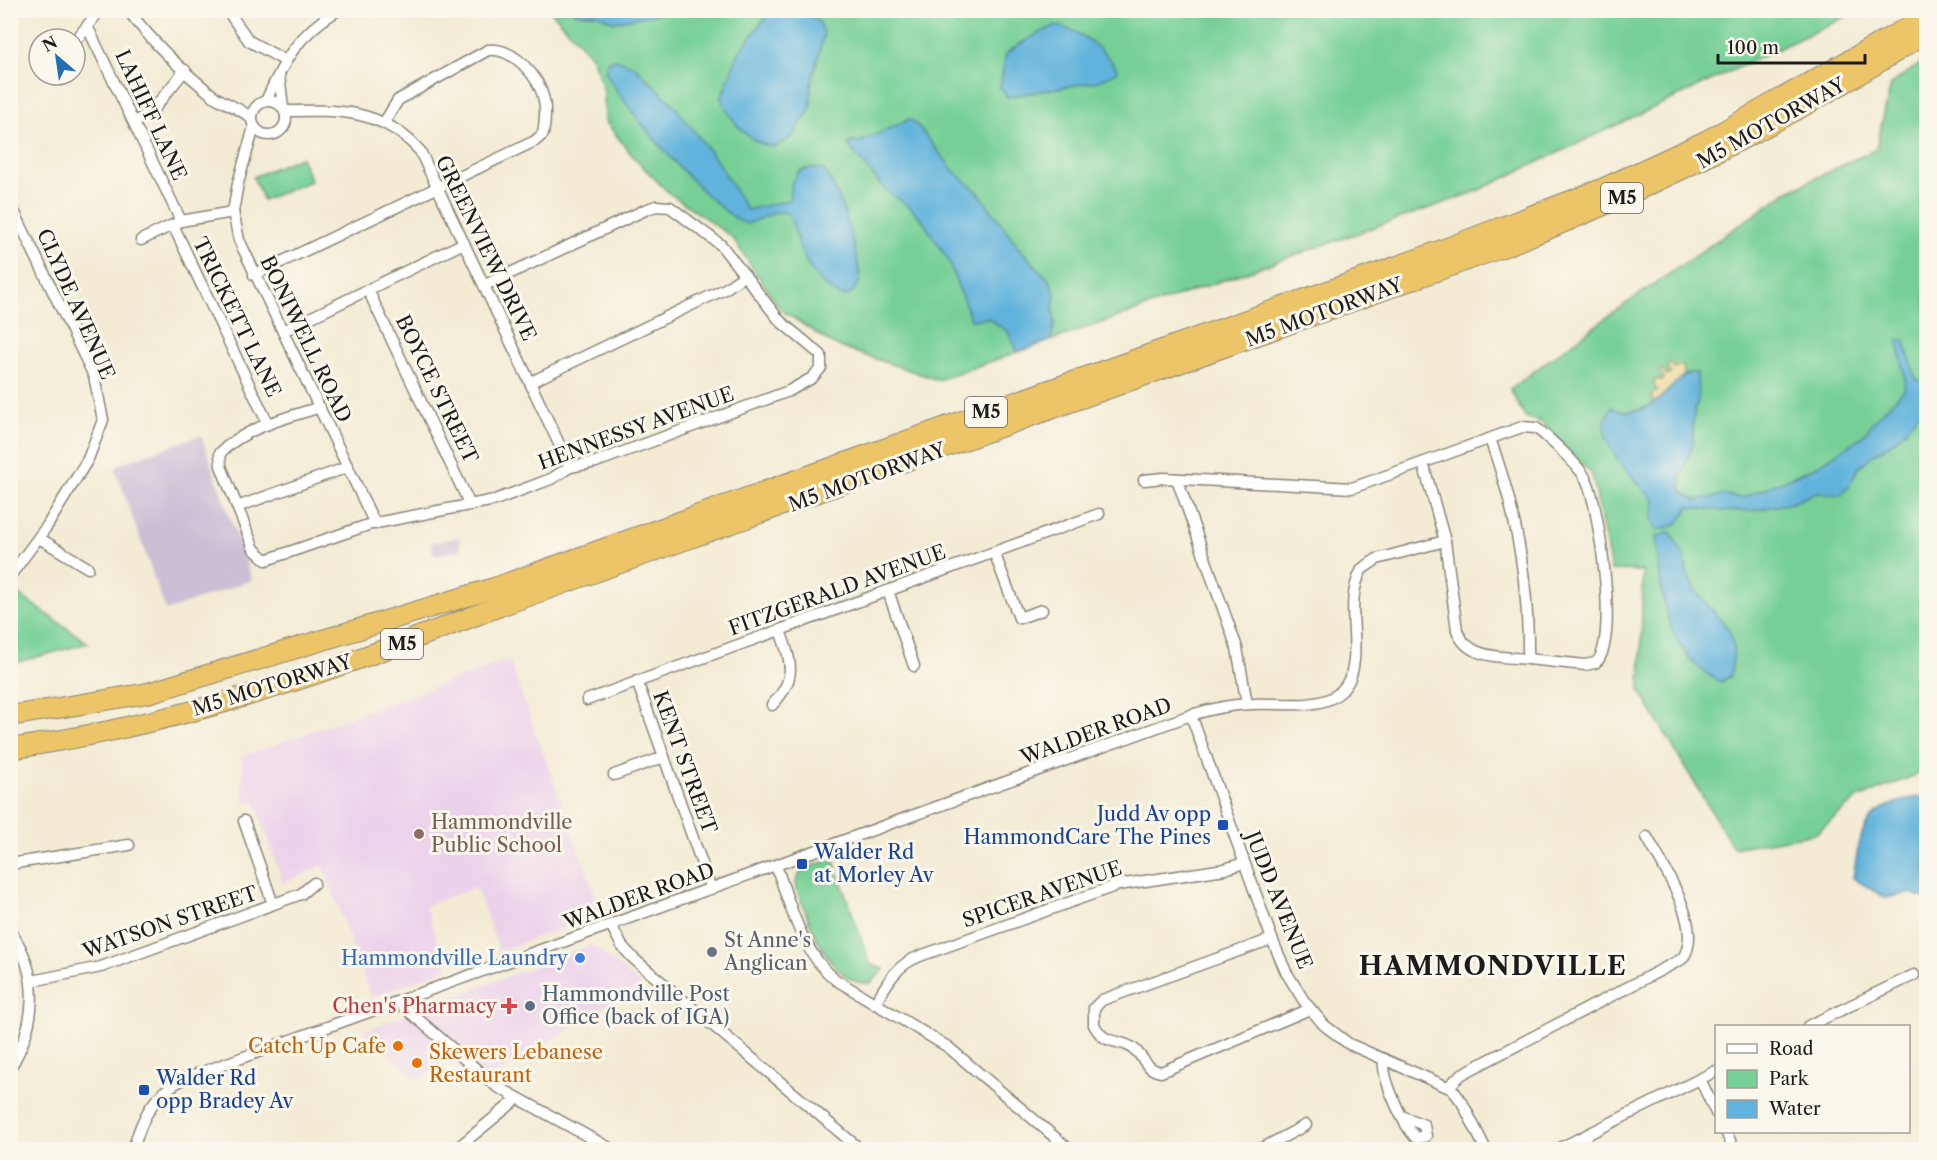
<svg xmlns="http://www.w3.org/2000/svg" width="1937" height="1160" font-family="'Libre Caslon Text',serif">
<style>
.built{fill:#ecd1ea}
.industrial{fill:#cbbfd5}
.green{fill:#76d096;stroke:#497659;stroke-width:1.5}
.sand{fill:#eeda9e;stroke:#857b5d;stroke-width:1.5}
.water{fill:#60b3dc;stroke:#3e687c;stroke-width:1.5}
.lines{fill:none;stroke-linecap:round;stroke-linejoin:round}
.minor-casing{stroke:#888478;stroke-width:13}
.motorway-casing{stroke:#888478;stroke-width:22}
.minor{stroke:#fff;stroke-width:10}
.motorway{stroke:#edc569;stroke-width:20}
.transit-dot{fill:#1a4fb4;stroke:#fbf7ec;stroke-width:2}
.education-dot{fill:#8d6e63;stroke:#fbf7ec;stroke-width:2}
.worship-dot{fill:#6b7280;stroke:#fbf7ec;stroke-width:2}
.shop-dot{fill:#3f7fe0;stroke:#fbf7ec;stroke-width:2}
.health-dot{fill:#e0444e;stroke:#fbf7ec;stroke-width:2}
.service-dot{fill:#5c6f8a;stroke:#fbf7ec;stroke-width:2}
.food-dot{fill:#e8710a;stroke:#fbf7ec;stroke-width:2}
.labels{text-anchor:middle;stroke-width:6;stroke-linejoin:round;paint-order:stroke}
.shield{fill:#fbf7ec;stroke:#5f5e5a;stroke-width:1.5}
.shield-label{font-size:18px;font-weight:bold;fill:#1c1c1c}
.street-label{font-size:20px;fill:#1c1c1c;stroke:#fbf7ec}
.transit-label{font-size:20px;fill:#164399;stroke:#fbf7ec;text-anchor:start}
.education-label{font-size:20px;fill:#785e54;stroke:#fbf7ec;text-anchor:start}
.worship-label{font-size:20px;fill:#5b616d;stroke:#fbf7ec;text-anchor:start}
.shop-label{font-size:20px;fill:#366cbe;stroke:#fbf7ec;text-anchor:end}
.service-label{font-size:20px;fill:#4e5e75;stroke:#fbf7ec;text-anchor:start}
.health-label{font-size:20px;fill:#be3a42;stroke:#fbf7ec;text-anchor:end}
.food-label{font-size:20px;fill:#c56008;stroke:#fbf7ec;text-anchor:end}
.district-label{font-size:26px;font-weight:bold;letter-spacing:1.5px;fill:#1c1c1c;stroke:#fbf7ec}
</style>
<rect width="100%" height="100%" fill="#fbf7ec"/>
<filter id="ink" filterUnits="userSpaceOnUse"><feTurbulence type="fractalNoise" baseFrequency=".0167" numOctaves="2"/><feDisplacementMap in="SourceGraphic" scale="12" xChannelSelector="R" yChannelSelector="G"/><feConvolveMatrix kernelMatrix="1 2 1 2 8 2 1 2 1" color-interpolation-filters="sRGB"/></filter>
<filter id="wash" filterUnits="userSpaceOnUse"><feTurbulence type="fractalNoise" baseFrequency=".008" numOctaves="4" result="noise"/><feDisplacementMap in="SourceGraphic" scale="24" xChannelSelector="R" yChannelSelector="G"/><feGaussianBlur stdDeviation="1.35" result="paint"/><feColorMatrix in="noise" values="0 0 0 0 0 0 0 0 0 0 0 0 0 0 0 0 0 1.4 0 .05"/><feComposite in="paint" operator="in"/></filter>
<g filter="url(#wash)">
<rect width="100%" height="100%" fill="#f3ebd4"/>
<g class="built">
<path d="M 509,660 L 602,914 L 499,951 L 476,887 L 425,906 L 448,969 L 371,997 L 323,865 L 283,883 L 255,801 L 244,804 L 241,757 Z"/>
<path d="M 592,945 L 641,985 L 479,1084 L 449,1059 L 427,1075 L 417,1078 L 363,1031 Z"/>
</g>
<g class="industrial">
<path d="M 201,435 L 252,580 L 166,611 L 115,469 L 120,464 Z"/>
<path d="M 459,537 L 461,550 L 434,555 L 431,543 Z"/>
</g>
<g class="green">
<path d="M 551,11 L 1858,11 L 1475,192 L 938,380 L 834,345 L 781,310 L 732,237 L 669,193 L 636,160 L 605,121 L 604,91 L 592,57 Z"/>
<path d="M 1926,60 L 1926,771 L 1858,798 L 1815,834 L 1733,848 L 1640,691 L 1643,571 L 1611,570 L 1592,474 L 1541,422 L 1525,417 L 1510,389 L 1614,312 L 1787,192 L 1876,149 L 1891,84 Z"/>
<path d="M 301,157 L 311,181 L 263,200 L 253,177 Z"/>
<path d="M 11,589 L 88,643 L 11,664 Z"/>
<path d="M 833,859 L 870,964 L 884,969 L 871,983 C 835,988 812,931 803,905 C 800,897 794,887 797,878 C 803,866 821,864 833,859 Z"/>
</g>
<path class="sand" d="M 1669,363 L 1675,368 L 1678,365 L 1683,366 L 1684,375 L 1654,404 L 1651,395 L 1658,390 L 1655,388 L 1654,380 L 1663,380 L 1664,377 L 1659,372 L 1662,369 L 1667,375 L 1671,374 L 1667,367 Z"/>
<g class="water">
<path d="M 573,11 L 573,10 L 671,11 L 614,22 L 597,14 L 578,14 Z"/>
<path d="M 770,11 L 791,11 L 811,15 L 820,23 L 824,34 L 811,84 L 811,108 L 792,137 L 775,147 C 748,144 731,121 721,98 L 738,54 Z"/>
<path d="M 1055,26 C 1081,29 1105,50 1118,71 L 1099,81 L 1007,97 L 1000,87 L 1006,54 C 1016,45 1042,31 1055,26 Z"/>
<path d="M 616,59 L 634,66 L 673,104 L 717,161 L 747,210 L 789,200 L 792,182 L 799,171 L 810,168 L 824,170 C 841,193 858,252 860,281 L 852,293 L 844,297 C 805,281 801,248 789,213 L 776,212 L 747,224 C 715,215 619,103 605,70 L 609,61 Z"/>
<path d="M 910,119 L 919,127 L 953,170 L 979,193 L 1020,249 L 1050,281 L 1055,293 L 1053,308 L 1055,324 L 1050,341 L 1018,352 L 1008,332 L 988,318 L 971,320 L 948,260 L 923,221 L 910,207 L 885,190 L 849,146 L 849,143 L 862,141 Z"/>
<path d="M 1898,340 L 1904,340 L 1916,379 L 1926,384 L 1926,408 C 1911,418 1912,425 1901,435 C 1888,448 1871,453 1860,467 C 1853,476 1850,488 1841,495 L 1817,492 L 1792,503 L 1751,511 L 1724,511 L 1689,507 L 1677,525 L 1656,530 L 1652,519 L 1655,502 C 1639,482 1602,452 1605,424 C 1605,418 1610,412 1612,407 C 1616,411 1619,410 1625,411 C 1665,414 1673,369 1697,373 L 1698,400 L 1693,419 L 1693,443 L 1681,478 L 1681,489 L 1685,494 L 1696,500 L 1724,495 L 1743,498 L 1817,466 L 1863,436 L 1877,417 L 1904,390 L 1905,378 Z"/>
<path d="M 1670,532 L 1684,556 L 1687,573 L 1694,589 L 1729,629 L 1734,647 L 1731,676 L 1721,682 C 1662,653 1662,593 1656,537 Z"/>
<path d="M 1926,795 L 1926,899 L 1911,893 L 1885,898 L 1853,878 C 1862,820 1865,808 1926,795 Z"/>
</g>
</g>
<g filter="url(#ink)">
<g class="lines">
<g class="minor-casing">
<g id="minor">
<path d="M 128,10 C 153,43 183,72 215,97 C 228,105 240,108 251,118"/>
<path d="M 232,17 L 249,41 L 284,60"/>
<path d="M 87,26 L 181,221"/>
<path d="M 75,41 L 100,10"/>
<path d="M 279,75 L 283,107"/>
<circle cx="269" cy="118" r="17"/>
<path d="M 266,101 C 285,59 297,35 338,10"/>
<path d="M 285,111 C 337,110 382,108 420,151 L 570,467"/>
<path d="M 135,122 L 152,111 L 185,70"/>
<path d="M 254,127 L 238,183 L 233,212 L 239,240 L 375,524"/>
<path d="M 10,203 L 94,376 L 103,420 L 88,459 L 47,526 L 10,576"/>
<path d="M 173,225 L 268,424"/>
<path d="M 141,240 L 181,221 L 233,212"/>
<path d="M 254,275 L 535,141 L 543,134 C 545,123 546,111 544,100 C 539,76 513,47 488,50 L 398,100 L 384,123"/>
<path d="M 368,290 L 470,505"/>
<path d="M 283,331 L 464,243"/>
<path d="M 531,382 L 725,289 L 745,275"/>
<path d="M 320,407 C 287,418 245,427 220,453 L 221,466 L 254,549 L 266,560 L 371,524 L 495,500 L 551,479 L 570,467 L 596,462 L 789,391 L 812,378 L 821,368 L 821,355 L 780,321 L 721,245 L 670,207 L 656,206 L 645,210 L 485,285"/>
<path d="M 1423,463 L 1445,541 L 1457,630 C 1466,659 1503,657 1528,659 C 1529,582 1517,512 1490,439"/>
<path d="M 1177,479 L 1237,648 L 1247,704"/>
<path d="M 1144,480 L 1163,478 L 1352,488 L 1522,427 L 1536,428 C 1549,438 1580,466 1587,481 C 1599,508 1620,646 1595,663 L 1585,665 L 1528,659"/>
<path d="M 237,507 L 348,467"/>
<path d="M 39,538 L 88,568"/>
<path d="M 994,552 L 1019,618 L 1042,610"/>
<path d="M 888,591 L 914,666"/>
<path d="M 637,681 L 711,889"/>
<path d="M 587,700 L 1099,514"/>
<path d="M 772,705 C 798,678 791,662 780,630"/>
<path d="M 1191,715 L 1272,939 L 1286,972 L 1304,1001 L 1324,1025 L 1349,1044 L 1452,1089 L 1462,1102 L 1486,1150"/>
<path d="M 614,775 L 664,757"/>
<path d="M 244,821 L 273,904"/>
<path d="M 10,864 L 129,845"/>
<path d="M 776,866 C 791,906 801,952 836,980 L 948,1047 L 1070,1150"/>
<path d="M 611,925 L 622,946 L 634,959 L 861,1150"/>
<path d="M 10,931 C 41,974 37,1024 10,1068"/>
<path d="M 1272,939 L 1102,1000 L 1094,1008 L 1094,1025 C 1106,1046 1115,1038 1131,1047 C 1144,1054 1143,1069 1161,1072 L 1310,1009"/>
<path d="M 32,981 L 101,967 L 301,894 L 314,883"/>
<path d="M 398,1002 L 496,1086 L 613,1150"/>
<path d="M 875,1004 C 887,983 896,965 920,956 L 1118,885 L 1225,869 L 1244,863"/>
<path d="M 1808,1026 L 1914,975"/>
<path d="M 1384,1059 C 1381,1077 1403,1125 1416,1138 L 1426,1136 L 1424,1125 L 1404,1117"/>
<path d="M 1700,1079 L 1716,1113"/>
<path d="M 1449,1086 L 1462,1074 L 1682,959 C 1706,929 1662,865 1647,837"/>
<path d="M 1726,1132 L 1734,1150"/>
<path d="M 133,1150 C 142,1117 154,1092 186,1078 L 1191,715 C 1211,709 1233,704 1254,704 C 1293,702 1349,717 1354,660 C 1357,628 1346,599 1362,569 L 1377,559 L 1445,541"/>
<path d="M 455,1150 L 517,1099"/>
<path d="M 1259,1150 L 1306,1125"/>
<path d="M 1556,1150 L 1716,1071"/>
</g>
</g>
<g class="motorway-casing">
<g id="motorway">
<path d="M 10,716 L 148,693 L 494,588 L 1426,256 L 1602,189 L 1706,141 L 1926,17"/>
<path d="M 10,749 C 46,743 83,737 118,729 C 249,701 376,654 500,606 L 1492,251 C 1644,193 1789,120 1926,33"/>
</g>
</g>
<use href="#minor" class="minor"/>
<use href="#motorway" class="motorway"/>
</g>
</g>
<g class="transit-dot">
<rect x="1217" y="819" width="12" height="12" rx="3"/>
<rect x="796" y="858" width="12" height="12" rx="3"/>
<rect x="138" y="1084" width="12" height="12" rx="3"/>
</g>
<circle class="education-dot" cx="419" cy="834" r="6"/>
<circle class="worship-dot" cx="712" cy="952" r="6"/>
<circle class="shop-dot" cx="580" cy="958" r="6"/>
<path class="health-dot" d="M506 997h6v6h6v6h-6v6h-6v-6h-6v-6h6z"/>
<circle class="service-dot" cx="530" cy="1006" r="6"/>
<g class="food-dot">
<circle cx="398" cy="1046" r="6"/>
<circle cx="417" cy="1063" r="6"/>
</g>
<g class="labels">
<g class="shield">
<rect x="1601" y="183" width="42" height="30" rx="4.5"/>
<rect x="965" y="397" width="42" height="30" rx="4.5"/>
<rect x="381" y="629" width="42" height="30" rx="4.5"/>
</g>
<g class="shield-label">
<text x="1622" y="204">M5</text>
<text x="986" y="418">M5</text>
<text x="402" y="650">M5</text>
</g>
<g class="street-label">
<text transform="translate(151 115) rotate(65)" y="7">LAHIFF LANE</text>
<text transform="translate(1771 123) rotate(-29)" y="7">M5 MOTORWAY</text>
<text transform="translate(486 248) rotate(64)" y="7">GREENVIEW DRIVE</text>
<text transform="translate(76 304) rotate(66)" y="7">CLYDE AVENUE</text>
<text transform="translate(1324 312) rotate(-20)" y="7">M5 MOTORWAY</text>
<text transform="translate(237 317) rotate(64)" y="7">TRICKETT LANE</text>
<text transform="translate(306 339) rotate(64)" y="7">BONIWELL ROAD</text>
<text transform="translate(437 389) rotate(64)" y="7">BOYCE STREET</text>
<text transform="translate(636 428) rotate(-20)" y="7">HENNESSY AVENUE</text>
<text transform="translate(867 477) rotate(-20)" y="7">M5 MOTORWAY</text>
<text transform="translate(837 590) rotate(-20)" y="7">FITZGERALD AVENUE</text>
<text transform="translate(272 685) rotate(-17)" y="7">M5 MOTORWAY</text>
<text transform="translate(1096 731) rotate(-20)" y="7">WALDER ROAD</text>
<text transform="translate(685 762) rotate(70)" y="7">KENT STREET</text>
<text transform="translate(1042 894) rotate(-19)" y="7">SPICER AVENUE</text>
<text transform="translate(639 896) rotate(-20)" y="7">WALDER ROAD</text>
<text transform="translate(1279 900) rotate(68)" y="7">JUDD AVENUE</text>
<text transform="translate(170 922) rotate(-19)" y="7">WATSON STREET</text>
</g>
<g class="transit-label">
<text x="1211" y="821" text-anchor="end">Judd Av opp<tspan x="1211" dy="23">HammondCare The Pines</tspan></text>
<text x="814" y="859">Walder Rd<tspan x="814" dy="23">at Morley Av</tspan></text>
<text x="156" y="1085">Walder Rd<tspan x="156" dy="23">opp Bradey Av</tspan></text>
</g>
<g class="education-label">
<text x="431" y="829">Hammondville<tspan x="431" dy="23">Public School</tspan></text>
</g>
<g class="worship-label">
<text x="724" y="947">St Anne's<tspan x="724" dy="23">Anglican</tspan></text>
</g>
<g class="shop-label">
<text x="568" y="965">Hammondville Laundry</text>
</g>
<g class="service-label">
<text x="542" y="1001">Hammondville Post<tspan x="542" dy="23">Office (back of IGA)</tspan></text>
</g>
<g class="health-label">
<text x="497" y="1013">Chen's Pharmacy</text>
</g>
<g class="food-label">
<text x="386" y="1053">Catch Up Cafe</text>
<text x="429" y="1059" text-anchor="start">Skewers Lebanese<tspan x="429" dy="23">Restaurant</tspan></text>
</g>
<g class="district-label">
<text x="1493" y="975">HAMMONDVILLE</text>
</g>
</g>
<rect width="1937" height="1160" fill="none" stroke="#fbf7ec" stroke-width="36"/>
<rect x="1715" y="1025" width="195" height="108" fill="#fbf7ec" stroke="#a29f99" stroke-width="1.5"/>
<rect x="1727" y="1044" width="30" height="9" fill="#ffffff" stroke="#a29f99" stroke-width="1.5"/>
<text x="1769" y="1055" font-size="18" fill="#1c1c1c">Road</text>
<rect x="1727" y="1070" width="30" height="18" fill="#76d096" stroke="#a29f99" stroke-width="1.5"/>
<text x="1769" y="1085" font-size="18" fill="#1c1c1c">Park</text>
<rect x="1727" y="1100" width="30" height="18" fill="#60b3dc" stroke="#a29f99" stroke-width="1.5"/>
<text x="1769" y="1115" font-size="18" fill="#1c1c1c">Water</text>
<g transform="translate(57 57) rotate(331)"><circle r="28" fill="#fbf7ec" stroke="#a29f99" stroke-width="1.5"/>
<path d="M0-4.5L10 22L0 15L-10 22Z" fill="#1f6fb2"/>
<text y="-9" font-size="16" font-weight="bold" text-anchor="middle" fill="#1c1c1c">N</text>
</g>
<path d="M1718 54v9h147v-9" fill="none" stroke="#1c1c1c" stroke-width="3"/>
<text x="1727" y="54" font-size="18" fill="#1c1c1c" stroke="#fbf7ec" stroke-width="4.5" paint-order="stroke">100 m</text>
</svg>
